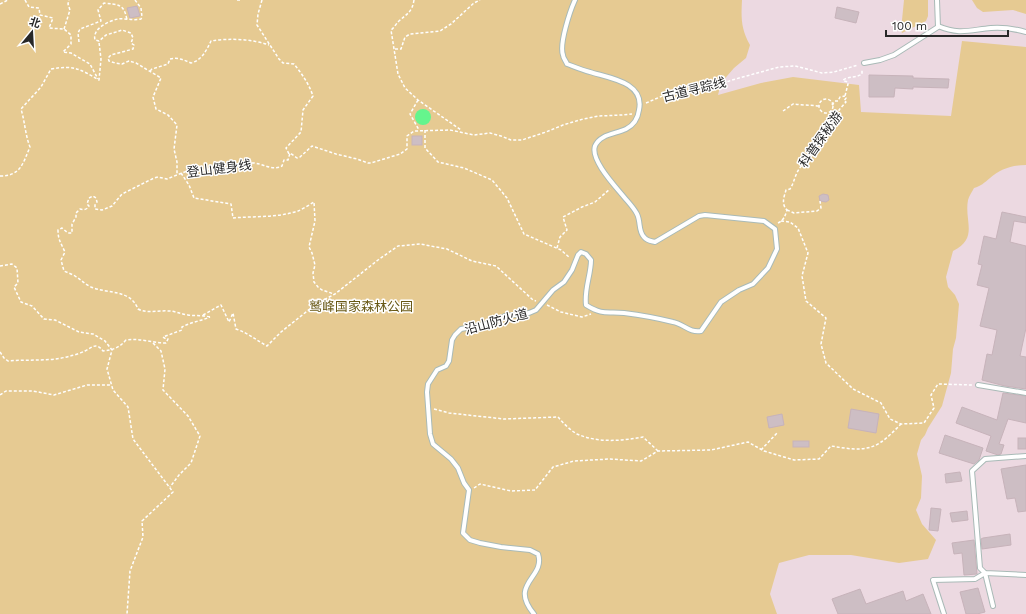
<svg xmlns="http://www.w3.org/2000/svg" width="1026" height="614" font-family="'Work Sans','Noto Sans SC',sans-serif">
<style>
.green{fill:#e6ca92}
.water{fill:#65f58d}
.building{fill:#cdbec4;stroke:#c7b3ba}
.lines{fill:none;stroke-linecap:round;stroke-linejoin:round}
.lane-casing{stroke:#a9bab7;stroke-width:6}
.path{stroke:#fff;stroke-width:1.5;stroke-dasharray:3 2;stroke-linecap:butt}
.lane{stroke:#fff;stroke-width:4}
.labels{text-anchor:middle;stroke-width:3;stroke-linejoin:round;paint-order:stroke}
.street-label{font-size:13px;fill:#282828;stroke:#fff}
.park-label{font-size:13px;fill:#685815;stroke:#fff}
</style>
<rect width="100%" height="100%" fill="#ecd9e1"/>
<g class="green">
<path d="M 0,0 L 742,0 C 741,18 741,29 750,45 L 746,58 L 734,68 L 721,83 L 718,95 L 761,83 L 793,77 L 859,85 L 861,112 L 951,116 L 962,41 L 1026,47 L 1026,165 C 1012,165 1000,169 990,178 C 984,183 981,186 974,188 C 972,192 969,196 968,200 C 964,221 979,238 953,251 L 946,277 L 948,287 L 955,295 L 959,304 L 956,338 L 953,349 L 951,373 L 942,406 L 928,428 L 925,435 L 921,440 L 917,454 L 922,476 L 921,498 L 916,510 L 922,524 L 936,540 L 928,559 L 899,563 L 851,555 L 809,555 L 779,563 L 770,594 L 777,614 L 0,614 Z"/>
<path d="M 904,0 L 928,0 L 928,16 L 926,21 L 902,33 L 901,30 Z"/>
<path d="M 972,0 L 1026,0 L 1026,14 L 1013,10 L 983,12 L 977,8 Z"/>
</g>
<circle class="water" cx="423" cy="117" r="8"/>
<g class="building">
<path d="M 137,6 L 140,16 L 130,18 L 127,8 Z"/>
<path d="M 837,7 L 859,12 L 856,23 L 835,18 Z"/>
<path d="M 869,75 L 913,76 L 913,78 L 949,79 L 948,88 L 913,87 L 913,89 L 895,88 L 894,97 L 869,97 Z"/>
<rect x="412" y="136" width="10" height="9"/>
<path d="M 823,194 L 828,195 L 829,200 L 826,202 L 820,201 L 819,196 Z"/>
<path d="M 1002,212 L 1026,217 L 1026,223 L 1014,221 L 1010,242 L 1026,246 L 1026,328 L 1020,356 L 1026,357 L 1026,389 L 1005,386 L 982,380 L 987,354 L 992,355 L 997,330 L 980,326 L 989,288 L 977,285 L 982,265 L 978,264 L 984,236 L 996,239 Z"/>
<path d="M 1003,393 L 1026,396 L 1026,423 L 1008,419 L 999,444 L 1004,445 L 1001,454 L 998,455 L 986,451 L 991,436 L 956,423 L 962,407 L 997,420 Z"/>
<path d="M 851,409 L 879,414 L 876,433 L 848,428 Z"/>
<path d="M 782,414 L 784,425 L 769,428 L 767,417 Z"/>
<path d="M 945,435 L 983,448 L 979,460 L 974,464 L 939,453 Z"/>
<rect x="1018" y="438" width="8" height="11"/>
<rect x="793" y="441" width="16" height="6"/>
<path d="M 1026,465 L 1026,511 L 1018,512 L 1015,498 L 1007,499 L 1001,469 Z"/>
<path d="M 960,472 L 962,481 L 946,483 L 945,474 Z"/>
<path d="M 931,508 L 941,509 L 938,531 L 929,530 Z"/>
<path d="M 967,511 L 968,520 L 952,522 L 950,513 Z"/>
<path d="M 1010,534 L 1011,545 L 982,549 L 981,539 L 983,538 Z"/>
<path d="M 974,540 L 977,574 L 964,575 L 962,553 L 954,554 L 952,543 Z"/>
<path d="M 978,588 L 985,612 L 977,614 L 966,614 L 960,592 Z"/>
<path d="M 860,589 L 866,604 L 903,591 L 906,601 L 923,594 L 931,614 L 838,614 L 832,599 Z"/>
</g>
<g class="lines">
<g class="lane-casing">
<g id="lane">
<path d="M 938,26 C 959,35 970,30 991,28 C 1003,27 1015,29 1026,32"/>
<path d="M 864,63 L 880,60 L 894,55 L 938,27 L 937,0"/>
<path d="M 978,385 L 1026,393"/>
<path d="M 1026,456 L 985,459 L 972,471 L 980,568 L 985,573 L 1026,575"/>
<path d="M 534,614 C 508,583 546,578 538,554 L 530,550 L 501,547 L 480,543 L 470,540 L 463,533 L 469,490 L 464,483 L 458,468 L 451,459 L 433,444 L 430,434 L 427,392 L 428,384 L 437,370 L 446,366 L 449,361 L 452,340 L 455,335 L 461,329 L 487,324 L 505,316 L 529,313 L 536,310 L 553,290 L 564,282 L 572,270 L 578,255 L 581,252 L 586,254 L 591,260 C 591,275 584,289 586,305 C 604,316 607,311 624,313 C 640,315 657,318 673,322 C 684,324 689,333 701,331 L 721,302 L 739,290 L 753,284 L 768,268 L 777,249 L 775,229 L 764,221 L 705,215 L 699,216 L 655,242 C 651,241 647,241 644,237 C 638,231 641,222 637,214 C 634,208 629,203 624,197 C 616,187 590,160 595,146 C 600,134 616,134 626,129 C 634,125 638,118 639,110 C 645,82 609,78 590,72 C 582,70 575,67 567,64 C 566,61 563,58 563,55 C 559,44 570,11 575,0"/>
<path d="M 944,614 L 933,580 L 975,579 L 985,573 L 993,606"/>
</g>
</g>
<g class="path">
<path d="M 25,0 L 29,7 L 39,8 L 40,15 L 53,18 L 49,28 L 64,29 L 71,35 L 71,44 L 63,52 L 71,53 L 90,64 L 98,79"/>
<path d="M 135,0 L 141,8 L 142,17 L 141,19 C 133,21 126,18 118,19 C 108,21 92,29 95,40 L 99,41 L 106,35 L 116,32 L 122,30 L 131,33 L 133,38 L 131,43 L 134,45 L 133,49 L 111,55 L 108,58 L 109,61 L 115,63 L 122,64 L 129,61 L 136,63 L 161,78 L 153,97 L 156,109 L 168,115 L 177,125 L 174,149 L 177,162 L 177,174"/>
<path d="M 237,0 L 240,0"/>
<path d="M 262,0 L 258,14 L 257,25 L 279,59 L 283,63 L 294,64 C 302,74 309,84 313,96 L 303,110 L 301,132 L 286,148 L 289,154"/>
<path d="M 414,0 C 412,13 406,14 398,22 C 396,24 394,28 391,30 L 398,74 L 405,88 L 418,100 L 461,130"/>
<path d="M 0,4 L 8,0"/>
<path d="M 64,29 L 70,10 L 68,4 L 69,0"/>
<path d="M 79,42 L 78,33 L 80,29 L 101,21 L 98,10 L 104,3 C 118,5 124,3 127,20"/>
<path d="M 395,49 L 401,49 L 405,37 L 410,34 L 440,31 L 451,24 L 474,3 L 480,0"/>
<path d="M 150,71 L 152,69 L 168,64 L 170,59 C 178,57 184,60 191,63 C 202,60 206,51 211,41 C 228,38 253,39 269,45"/>
<circle cx="826" cy="106" r="7"/>
<path d="M 418,100 L 410,114 L 419,130"/>
<path d="M 646,103 L 667,94 L 688,93 L 711,88 L 732,80 L 779,67 L 795,66 L 822,73 L 834,72 L 858,65"/>
<path d="M 832,105 L 835,101 L 838,101 L 840,97 L 845,96"/>
<path d="M 783,111 L 793,104 C 801,105 810,105 819,106"/>
<path d="M 425,130 L 425,148 L 438,162 L 464,168 L 492,180 L 507,198 L 524,234 L 561,250 L 570,258"/>
<path d="M 181,173 L 189,185 L 194,198 L 231,204 L 233,218 C 254,216 277,218 298,211 C 303,209 309,205 314,202 L 315,221 L 309,247 L 312,253 L 315,265 L 313,273 L 314,282 L 318,287 L 322,290 L 334,294"/>
<path d="M 0,176 C 21,176 23,163 30,147 C 25,134 25,122 21,109 L 41,87 L 51,69 C 74,65 80,69 99,80 L 101,59 L 99,42"/>
<path d="M 787,210 L 794,213 L 817,211 L 821,208 L 820,201"/>
<path d="M 781,221 L 790,222 L 798,228 L 808,253 L 802,276 L 806,301 L 826,318 L 821,344 L 826,363 L 853,389 L 881,403 L 890,419 L 901,424 L 924,423 L 934,408 L 931,395 L 938,384 L 972,385"/>
<path d="M 778,223 C 784,220 785,216 787,210 C 781,204 784,197 786,190 L 790,189 C 794,183 795,175 799,169 C 806,160 831,132 831,122 C 834,121 840,114 839,110 L 846,102 L 844,101 L 846,98 L 845,96 L 848,84 L 848,82 L 844,81 L 843,80 C 849,76 856,78 862,74 L 862,69"/>
<path d="M 557,248 L 560,237 L 567,230 L 563,217 L 582,207 L 595,202 L 610,189"/>
<path d="M 0,266 L 12,264 L 17,268 L 18,283 L 14,287 L 21,302 L 32,306 L 44,319 L 55,320 L 79,332 L 93,334 L 105,341 L 112,350 L 107,369 L 113,390 L 128,407 L 133,439 L 173,492 L 142,521 L 143,537 L 130,571 L 127,614"/>
<path d="M 547,305 L 561,312 L 582,317 L 591,314"/>
<path d="M 203,315 L 221,305 L 229,322 L 233,313 L 236,329 C 248,333 256,340 267,346 L 281,332 L 316,304 L 335,294 L 378,260 L 398,246 L 420,244 L 447,249 L 472,261 L 496,266 L 533,300 L 536,301"/>
<path d="M 210,317 C 202,315 195,316 188,315 C 181,314 175,311 169,311 C 158,310 148,314 138,309 C 130,289 108,294 91,287 C 85,284 81,280 75,276 C 72,274 68,273 64,271 L 61,260 L 65,252 C 61,243 58,240 58,230 L 62,228 L 68,233 L 72,233 L 72,224 L 76,217 L 76,213 L 80,209 C 83,210 87,210 89,206 L 87,204 L 89,198 L 93,196 L 96,198 L 97,202 L 95,205 L 95,209 L 102,210 L 112,206 L 122,194 L 154,178 L 158,177 L 167,179 L 192,169 L 201,171 C 218,167 237,162 254,163 C 264,164 272,171 282,166 L 284,160 L 288,160 L 290,153 L 297,158 L 300,157 L 312,146 L 336,154 L 357,159 L 368,163 L 371,163 L 400,154 L 407,149 L 407,136 L 414,131 L 450,130 L 474,135 L 490,133 L 501,136 L 511,140 L 522,140 L 546,132 L 563,125 L 583,119 L 599,116 L 622,115 L 632,114"/>
<path d="M 153,343 L 161,351 L 165,369 L 163,390 L 188,416 L 200,436 L 191,463 L 179,475 L 170,487"/>
<path d="M 0,352 L 4,358 L 8,361 C 29,359 50,362 70,356 C 75,355 81,353 85,351 C 93,347 96,342 103,351 C 113,350 119,348 126,340 C 140,338 153,343 166,343 L 168,339 L 166,339 L 163,337 L 182,330 L 182,327 C 191,322 201,321 210,317"/>
<path d="M 0,395 L 6,391 L 33,391 L 54,395 L 87,385 L 112,385"/>
<path d="M 434,409 L 449,413 L 504,419 L 558,417 C 563,423 570,430 577,434 C 598,443 621,441 643,437 L 658,451"/>
<path d="M 761,450 L 777,433"/>
<path d="M 474,488 L 480,484 L 511,491 L 535,490 L 553,467 L 574,461 L 610,459 L 641,461 L 658,451 L 711,450 L 748,442 L 764,451 L 794,460 L 819,459 L 831,446 C 844,448 858,451 871,447 C 882,444 893,432 901,424"/>
</g>
<use href="#lane" class="lane"/>
</g>
<g class="labels">
<g class="street-label">
<text transform="translate(694 89) rotate(-14)" y="5">古道寻踪线</text>
<text transform="translate(820 139) rotate(-55)" y="5">科普探秘游</text>
<text transform="translate(219 168) rotate(-7)" y="5">登山健身线</text>
<text transform="translate(496 321) rotate(-15)" y="5">沿山防火道</text>
</g>
<g class="park-label">
<text x="361" y="311">鹫峰国家森林公园</text>
</g>
</g>
<g transform="translate(32 32) rotate(18)" stroke="#ffffff" stroke-width="3" paint-order="stroke">
<path d="M0-3L7 15L0 10L-7 15Z" fill="#282828"/>
<text y="-6" font-size="11" font-weight="bold" text-anchor="middle" fill="#282828">北</text>
</g>
<path d="M886 30v6h122v-6" fill="none" stroke="#282828" stroke-width="2"/>
<text x="892" y="30" font-size="12" fill="#282828" stroke="#ffffff" stroke-width="3" paint-order="stroke">100 m</text>
</svg>
